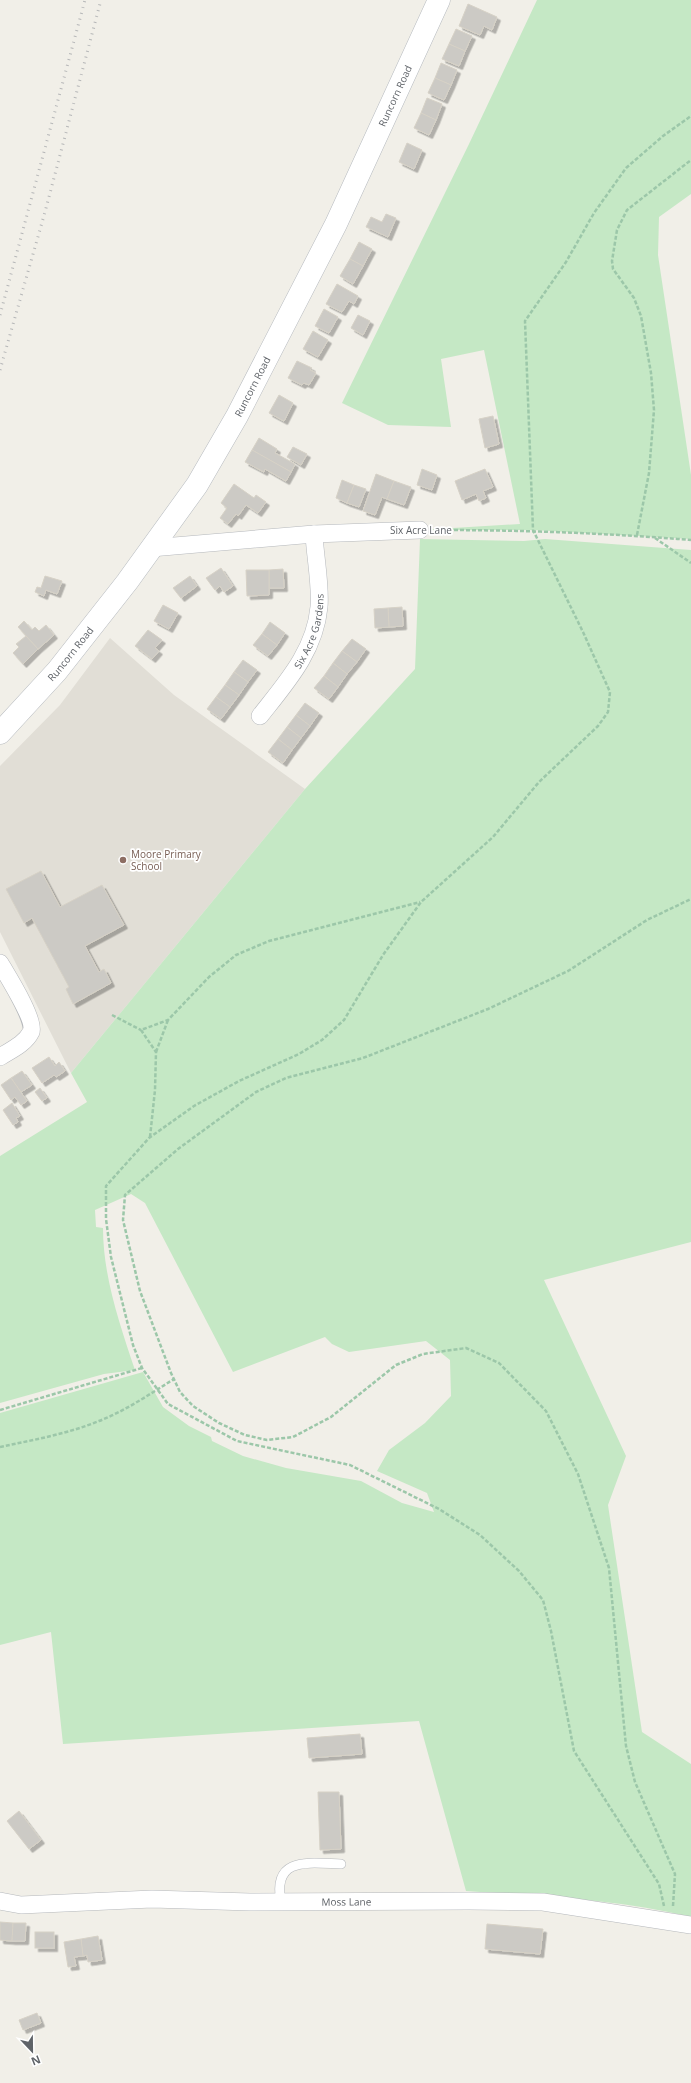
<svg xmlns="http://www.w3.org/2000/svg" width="691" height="2083" font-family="'Open Sans',sans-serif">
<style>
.education{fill:#e1ded6}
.green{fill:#c5e8c5}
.building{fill:#cccac5;stroke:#d6d1c6;filter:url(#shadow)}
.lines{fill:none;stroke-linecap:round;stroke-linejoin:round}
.lane-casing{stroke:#b5b8bc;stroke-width:10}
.street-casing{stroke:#b5b8bc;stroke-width:18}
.secondary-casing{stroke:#b6babf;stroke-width:23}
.path{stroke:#9cc7a9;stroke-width:2.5;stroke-dasharray:4 2;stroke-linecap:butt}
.lane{stroke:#fff;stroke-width:9}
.street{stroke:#fff;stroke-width:17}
.secondary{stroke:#fff;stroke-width:22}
.rail{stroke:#b6b7b8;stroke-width:3;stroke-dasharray:1 5;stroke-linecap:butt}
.education-dot{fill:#8d6e63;stroke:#fff;stroke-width:1.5}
.labels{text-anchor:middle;stroke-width:3.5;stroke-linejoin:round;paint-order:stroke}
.street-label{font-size:10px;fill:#5f6368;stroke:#fff}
.education-label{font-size:10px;fill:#785e54;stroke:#fff;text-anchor:start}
</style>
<defs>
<filter id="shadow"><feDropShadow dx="3.5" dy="3.5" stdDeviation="0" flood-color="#0004"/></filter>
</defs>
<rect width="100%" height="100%" fill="#f1efe8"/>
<path class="education" d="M 110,638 L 174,695 L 305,789 L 71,1073 L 0,932 L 0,766 L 60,705 Z"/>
<g class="green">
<path d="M 537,0 L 691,0 L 691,194 L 659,217 L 658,255 L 691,475 L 691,539 L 533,530 L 420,530 L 520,524 L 484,350 L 441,359 L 451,427 L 388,425 L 342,403 L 469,144 Z"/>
<path d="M 420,539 L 524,541 L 545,539 L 691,550 L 691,1242 L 544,1280 L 626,1456 L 608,1505 L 642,1732 L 691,1764 L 691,1917 C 618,1899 541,1896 466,1891 L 419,1721 L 63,1744 L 51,1632 L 0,1645 L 0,1413 L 143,1372 L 163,1407 L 189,1426 L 211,1437 L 212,1441 L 243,1456 L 286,1468 L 361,1481 L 402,1503 L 434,1512 L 427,1493 L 377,1471 L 389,1450 L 425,1423 L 451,1396 L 450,1360 L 426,1341 L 349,1352 L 332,1344 L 325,1337 L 233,1372 L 145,1203 L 131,1194 L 95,1210 L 96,1227 L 103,1228 C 103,1277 120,1325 135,1370 L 104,1374 L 0,1403 L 0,1156 L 87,1102 L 71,1073 L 305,789 L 415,669 Z"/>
</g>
<g class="building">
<path d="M 468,4 L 497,17 L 492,30 L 484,26 L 480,35 L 459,26 Z"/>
<path d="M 456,29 L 472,36 L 465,51 L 449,44 Z"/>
<path d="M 449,44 L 465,51 L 459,66 L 442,59 Z"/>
<path d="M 441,63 L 457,70 L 451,85 L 435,78 Z"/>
<path d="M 435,78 L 451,85 L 444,100 L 428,93 Z"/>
<path d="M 427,98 L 442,104 L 436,120 L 421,113 Z"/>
<path d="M 421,113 L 436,120 L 429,135 L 414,128 Z"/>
<path d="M 407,143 L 422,150 L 414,169 L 399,162 Z"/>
<path d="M 386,214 L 396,218 L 388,237 L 366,227 L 371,217 L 382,222 Z"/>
<path d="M 359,242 L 372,249 L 363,266 L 350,259 Z"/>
<path d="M 350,259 L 363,266 L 353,284 L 340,276 Z"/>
<path d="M 337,284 L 358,296 L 354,304 L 349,301 L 342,312 L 326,304 Z"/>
<path d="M 324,309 L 338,317 L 329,333 L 315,326 Z"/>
<path d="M 358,315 L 370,321 L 363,335 L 351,328 Z"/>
<path d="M 313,331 L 328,340 L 318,357 L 303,349 Z"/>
<path d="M 297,361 L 312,368 L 310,370 L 316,373 L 309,385 L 304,383 L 302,385 L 288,378 Z"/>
<path d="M 279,395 L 293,403 L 284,421 L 269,413 Z"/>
<path d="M 493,416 L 499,444 L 485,448 L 479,419 Z"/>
<path d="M 259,438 L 277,449 L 275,453 L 295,464 L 291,472 L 252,450 Z"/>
<path d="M 293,447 L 307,454 L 301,465 L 287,457 Z"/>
<path d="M 252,450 L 291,472 L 286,481 L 265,469 L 264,472 L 245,462 Z"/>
<path d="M 422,469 L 437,475 L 432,490 L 417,485 Z"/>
<path d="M 485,469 L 493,487 L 483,491 L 486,498 L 479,501 L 476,494 L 462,500 L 455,481 Z"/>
<path d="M 376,474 L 394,481 L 387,499 L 382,497 L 375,515 L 363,511 Z"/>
<path d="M 342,480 L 354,485 L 347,503 L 336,498 Z"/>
<path d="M 394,481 L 411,487 L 404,505 L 387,499 Z"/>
<path d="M 234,484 L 254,498 L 256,495 L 266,502 L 258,513 L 246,505 L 238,516 L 236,514 L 228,524 L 220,518 L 227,508 L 221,503 Z"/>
<path d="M 354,485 L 366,489 L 359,507 L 347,503 Z"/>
<path d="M 221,568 L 233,586 L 224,592 L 220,586 L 215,590 L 206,578 Z"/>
<path d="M 283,569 L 284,588 L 269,588 L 269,570 Z"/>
<path d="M 246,570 L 269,570 L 269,595 L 247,596 Z"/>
<path d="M 45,576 L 62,581 L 57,594 L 46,590 L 44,596 L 35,592 L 37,587 L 41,588 Z"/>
<path d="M 190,576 L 197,586 L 181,598 L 173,588 Z"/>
<path d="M 163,605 L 178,613 L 169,629 L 154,621 Z"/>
<path d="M 402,607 L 403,626 L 389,627 L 388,608 Z"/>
<path d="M 388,608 L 389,627 L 375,628 L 374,609 Z"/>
<path d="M 24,621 L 32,630 L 35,627 L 39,631 L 46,625 L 54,635 L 38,649 L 18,627 Z"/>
<path d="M 270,622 L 285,633 L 277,645 L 262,634 Z"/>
<path d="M 148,630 L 162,640 L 155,648 L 159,651 L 152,659 L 135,646 Z"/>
<path d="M 262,634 L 277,645 L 268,656 L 253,645 Z"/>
<path d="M 26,636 L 38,649 L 23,664 L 13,653 L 19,647 L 16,644 Z"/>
<path d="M 352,639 L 366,649 L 357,662 L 342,651 Z"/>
<path d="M 342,651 L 357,662 L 347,674 L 333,663 Z"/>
<path d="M 243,660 L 257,670 L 248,682 L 234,672 Z"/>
<path d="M 333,663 L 347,674 L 338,687 L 324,676 Z"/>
<path d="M 234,672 L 248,682 L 239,695 L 225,685 Z"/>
<path d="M 324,676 L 338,687 L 329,699 L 314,688 Z"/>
<path d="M 225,685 L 239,695 L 230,707 L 216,697 Z"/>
<path d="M 216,697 L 230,707 L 221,719 L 207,709 Z"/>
<path d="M 305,703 L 319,713 L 310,726 L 296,715 Z"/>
<path d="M 296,715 L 310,726 L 301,738 L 287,727 Z"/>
<path d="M 287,727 L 301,738 L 292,750 L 278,739 Z"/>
<path d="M 278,739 L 292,750 L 283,763 L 268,752 Z"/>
<path d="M 41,871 L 60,907 L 102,885 L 124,925 L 85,946 L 99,972 L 104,969 L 111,983 L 73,1004 L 66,989 L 69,987 L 32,918 L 24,923 L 6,889 Z"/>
<path d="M 49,1057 L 55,1066 L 59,1062 L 65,1071 L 56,1077 L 54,1075 L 42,1083 L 32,1068 Z"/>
<path d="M 22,1071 L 32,1085 L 21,1092 L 11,1078 Z"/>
<path d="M 11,1078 L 27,1101 L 21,1105 L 15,1097 L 11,1100 L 1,1085 Z"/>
<path d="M 40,1088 L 47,1098 L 42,1101 L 35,1092 Z"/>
<path d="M 12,1103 L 20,1116 L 16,1118 L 18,1122 L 13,1125 L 3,1110 Z"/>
<path d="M 360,1734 L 362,1754 L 309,1758 L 307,1738 Z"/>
<path d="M 318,1792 L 339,1792 L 341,1849 L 320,1850 Z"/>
<path d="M 19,1811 L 41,1840 L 29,1849 L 7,1821 Z"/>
<path d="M 0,1922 L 13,1923 L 12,1941 L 0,1940 Z"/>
<path d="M 13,1923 L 26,1923 L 25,1941 L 12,1941 Z"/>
<path d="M 487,1924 L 543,1929 L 540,1954 L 485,1949 Z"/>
<rect x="35" y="1932" width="19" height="16"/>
<path d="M 98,1936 L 102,1960 L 88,1962 L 87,1955 L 83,1956 L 81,1939 Z"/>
<path d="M 81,1939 L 83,1956 L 74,1957 L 76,1966 L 68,1967 L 64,1942 Z"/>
<path d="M 37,2013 L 41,2023 L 23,2030 L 19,2020 Z"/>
</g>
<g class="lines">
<g class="lane-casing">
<path id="lane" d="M 281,1902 C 272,1856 309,1863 341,1864"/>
</g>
<g class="street-casing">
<g id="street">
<path d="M 151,548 L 314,534 L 420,530"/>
<path id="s1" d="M 260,716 C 286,683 315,651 319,607 C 321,586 315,556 314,534"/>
<path d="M 0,963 C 7,975 36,1021 31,1032 C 25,1044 11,1050 0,1057"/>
<path id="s2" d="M 0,1901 L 21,1905 L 152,1899 L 250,1902 L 469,1901 L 543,1902 L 691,1925"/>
</g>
</g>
<g class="secondary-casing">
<g id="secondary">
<path id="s3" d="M 0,733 L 57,671 L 127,582 L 197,485 L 237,416 L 336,224 L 439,0"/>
</g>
</g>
<g class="path">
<path d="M 436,530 C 521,530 606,533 691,540"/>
<path d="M 637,535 L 649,473 L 654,410 L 651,373 L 641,316 L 634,298 L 613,269 L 612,261 L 617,230 L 627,210 L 691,160"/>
<path d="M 655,538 L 691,563"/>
<path d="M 112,1015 L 141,1030"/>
<path d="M 156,1052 L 168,1020"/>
<path d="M 150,1137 L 155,1090 L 156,1052 L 141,1030 L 168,1020 L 209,977 L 236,955 L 269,941 L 420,902"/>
<path d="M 0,1410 L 142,1368"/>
<path d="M 0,1447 C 33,1440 67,1434 99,1421 C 125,1411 150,1394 174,1379"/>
<path d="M 664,1906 L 659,1884 L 574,1751 L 551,1631 L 543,1600 L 519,1571 L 480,1535 L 439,1509 L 350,1465 L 237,1441 L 168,1404 L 142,1368 L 133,1345 L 111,1257 L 106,1219 L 106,1186 L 149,1138 L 194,1106 L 239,1081 L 299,1054 L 322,1040 L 344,1020 L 383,955 L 421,902 L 493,837 L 539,782 L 598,726 L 608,712 L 610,692 L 583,632 L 533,530 L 525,321 L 566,262 L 594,213 L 626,168 L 663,136 L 691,116"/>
<path d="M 673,1906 L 675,1874 L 635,1782 L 626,1746 L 609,1568 L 578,1474 L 546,1411 L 499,1363 L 466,1348 L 423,1354 L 396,1365 L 331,1417 L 293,1437 L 267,1440 L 245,1435 L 219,1423 L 193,1406 L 180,1392 L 171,1373 L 140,1291 L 123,1220 L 125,1195 L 178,1149 L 256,1092 L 286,1078 L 363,1058 L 488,1009 L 568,971 L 647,920 L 691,899"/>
</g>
<use href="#lane" class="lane"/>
<use href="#street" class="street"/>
<use href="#secondary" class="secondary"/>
<g class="rail">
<path d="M 0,315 L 85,0"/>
<path d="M 0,370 L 45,212 L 101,0"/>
</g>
</g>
<circle class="education-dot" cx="123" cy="860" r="4"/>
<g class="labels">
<g class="street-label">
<text dy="4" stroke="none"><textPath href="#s3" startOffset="754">Runcorn Road</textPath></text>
<text dy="4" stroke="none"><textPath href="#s3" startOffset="430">Runcorn Road</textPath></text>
<text x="421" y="534">Six Acre Lane</text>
<text dy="4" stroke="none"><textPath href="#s1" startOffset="100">Six Acre Gardens</textPath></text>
<text dy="4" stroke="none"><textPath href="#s3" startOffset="106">Runcorn Road</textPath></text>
<text dy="4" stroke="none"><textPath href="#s2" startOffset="347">Moss Lane</textPath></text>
</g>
<g class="education-label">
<text x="131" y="858">Moore Primary<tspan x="131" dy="12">School</tspan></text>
</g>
</g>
<g transform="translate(32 2051) rotate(158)" stroke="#ffffff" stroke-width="3" paint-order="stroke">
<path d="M0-3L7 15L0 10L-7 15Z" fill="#5f6368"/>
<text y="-6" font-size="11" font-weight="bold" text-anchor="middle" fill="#5f6368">N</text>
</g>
</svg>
